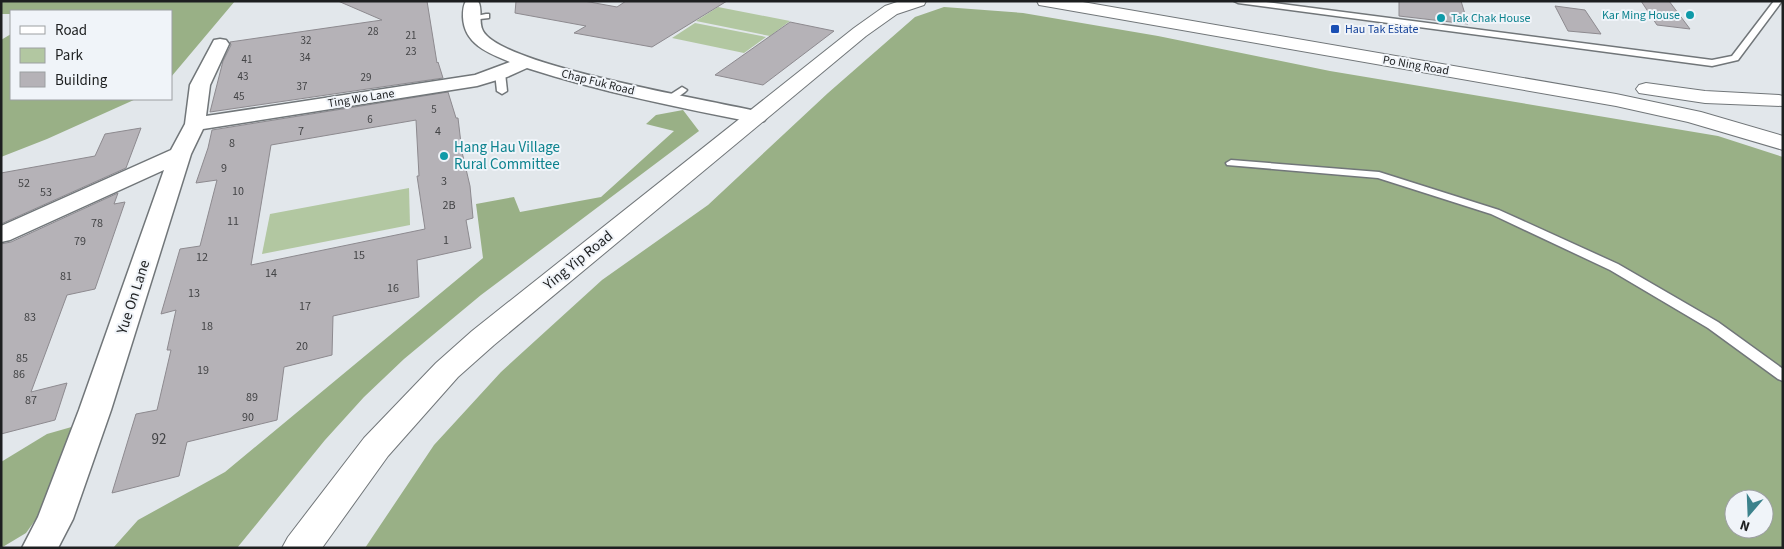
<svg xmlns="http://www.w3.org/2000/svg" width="1784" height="549" font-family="'Source Sans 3',sans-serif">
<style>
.green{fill:#b2c7a1}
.forest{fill:#99b086;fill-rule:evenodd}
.building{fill:#b5b2b7;stroke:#8d8a8f;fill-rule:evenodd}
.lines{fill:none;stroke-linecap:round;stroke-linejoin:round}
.service-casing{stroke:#717679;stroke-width:3}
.minor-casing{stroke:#717679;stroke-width:3}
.secondary-casing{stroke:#717679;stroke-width:2}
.service{fill:#fff;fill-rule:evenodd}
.minor{fill:#fff;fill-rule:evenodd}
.secondary{fill:#fff;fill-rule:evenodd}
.culture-dot{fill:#0f9aa8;stroke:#f0f4f9;stroke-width:2}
.transit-dot{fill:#1a4fb4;stroke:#f0f4f9;stroke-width:2}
.labels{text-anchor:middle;stroke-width:4;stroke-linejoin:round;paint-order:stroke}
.far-number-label{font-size:11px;fill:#434446}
.far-culture-label{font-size:12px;fill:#0d838f;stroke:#f0f4f9;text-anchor:end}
.far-transit-label{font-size:12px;fill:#164399;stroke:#f0f4f9;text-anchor:start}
.far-street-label{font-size:12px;fill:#1d1f20;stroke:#f0f4f9}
.number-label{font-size:12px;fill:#434446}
.culture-label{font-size:15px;fill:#0d838f;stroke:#f0f4f9;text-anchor:start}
.street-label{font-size:15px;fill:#1d1f20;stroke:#f0f4f9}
.near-number-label{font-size:15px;fill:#434446}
</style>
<rect width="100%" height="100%" fill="#e2e7eb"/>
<g class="green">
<path d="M 718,7 L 790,21 L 770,36 L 696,21 Z"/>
<path d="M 695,23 L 766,37 L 744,53 L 672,38 Z"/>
<path d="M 409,188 L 410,225 L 262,254 L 270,214 Z"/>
</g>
<g class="forest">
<path d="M 1,1 L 235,1 L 171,77 L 171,11 L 11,11 L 11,14 L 1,14 Z"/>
<path d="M 944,7 L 1023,13 L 1158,36 L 1330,71 L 1718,136 L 1783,157 L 1783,548 L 365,548 L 434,445 L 501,372 L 602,280 L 708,205 L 828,93 L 915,17 ZM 1734,499 L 1764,499 L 1764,529 L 1734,529 Z"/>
<path d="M 11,34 L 11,99 L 136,99 L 47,139 L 1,157 L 1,40 Z"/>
<path d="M 683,110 L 699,131 L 481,295 L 404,359 L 364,397 L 325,440 L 237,548 L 113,548 L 138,520 L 225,472 L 483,258 L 476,204 L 514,197 L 520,212 L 601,197 L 674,131 L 646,124 L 656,115 Z"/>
<path d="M 110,416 L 26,533 L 1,548 L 1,462 L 47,434 Z"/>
</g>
<g class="building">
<path d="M 338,1 L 427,1 L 437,63 L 438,62 L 443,78 L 210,112 L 223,61 L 231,45 L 230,42 L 382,20 Z"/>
<path d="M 516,1 L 584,1 L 617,7 L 626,1 L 727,1 L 652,47 L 574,33 L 586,26 L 515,13 Z"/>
<path d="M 1399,1 L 1461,1 L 1468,24 L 1399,16 Z"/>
<path d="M 1641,1 L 1669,1 L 1690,29 L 1657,25 Z"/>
<path d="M 1555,6 L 1585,10 L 1601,34 L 1568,31 Z"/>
<path d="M 790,22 L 834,31 L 763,85 L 715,75 Z"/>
<path d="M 448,92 L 456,118 L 458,118 L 462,152 L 470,186 L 473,218 L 466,220 L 471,248 L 417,260 L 419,297 L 333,316 L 332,355 L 284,367 L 277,420 L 187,442 L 179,476 L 112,493 L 136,414 L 157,410 L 171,350 L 167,350 L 176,310 L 161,314 L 180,249 L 200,246 L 217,180 L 196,183 L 208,148 L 212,130 ZM 416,120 L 419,176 L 417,176 L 425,229 L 251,265 L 271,145 Z"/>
<path d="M 141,128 L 126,168 L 1,224 L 1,173 L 95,156 L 105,134 Z"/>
<path d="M 118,193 L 114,204 L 125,202 L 95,289 L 67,295 L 31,392 L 67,383 L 55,420 L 1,434 L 1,244 L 11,242 Z"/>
</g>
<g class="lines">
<g class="service-casing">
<g id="service">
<path d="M 1234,1 L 1258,1 L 1712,60 L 1732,56 L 1774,1 L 1782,1 L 1738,60 L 1712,66 L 1238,3 Z"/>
<path d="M 486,14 L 489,14 L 489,18 L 471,20 L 467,18 Z"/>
<path d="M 500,70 L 505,73 L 507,91 L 502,94 L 497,91 L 495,73 Z"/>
<path d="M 682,87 L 687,90 L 685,92 L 671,102 L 665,102 L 665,98 Z"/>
<path d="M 1231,160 L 1379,172 L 1499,210 L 1618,264 L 1718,322 L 1783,369 L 1783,381 L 1778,379 L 1708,328 L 1610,270 L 1491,214 L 1378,178 L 1227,165 L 1226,163 Z"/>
</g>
</g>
<g class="minor-casing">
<path id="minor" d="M 466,1 L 478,1 C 483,9 478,22 483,31 C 503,67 717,101 764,113 L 767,117 L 764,121 L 757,123 C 680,108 602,92 527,68 L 507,77 L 477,86 L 203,129 L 191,154 L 111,410 L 73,519 L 58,548 L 22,548 L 38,517 L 79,410 L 164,170 L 10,240 L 1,242 L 1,226 L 171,150 L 185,124 L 190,85 L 214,40 L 220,39 L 226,40 L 229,44 L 210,85 L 206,116 L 475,75 L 510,62 C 488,53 464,44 463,17 C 463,11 463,6 466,1 Z"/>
</g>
<g class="secondary-casing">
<g id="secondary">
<path d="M 900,1 L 926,1 L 924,5 L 897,14 L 866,36 L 494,345 L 458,377 L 388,456 L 322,548 L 282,548 L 288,537 L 364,438 L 436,363 L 472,331 L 854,28 L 885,6 Z"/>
<path d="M 1037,1 L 1077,1 L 1616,94 L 1701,112 L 1783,136 L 1783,150 L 1688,122 L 1616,106 L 1045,6 L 1039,5 Z"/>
<path d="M 1646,83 L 1705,91 L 1779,95 L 1783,96 L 1783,106 L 1705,103 L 1639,93 L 1636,89 L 1639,85 Z"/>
</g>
</g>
<use href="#service" class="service"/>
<use href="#minor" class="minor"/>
<use href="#secondary" class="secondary"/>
</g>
<g class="culture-dot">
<circle cx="1690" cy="15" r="5"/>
<circle cx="1441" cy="18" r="5"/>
<circle cx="444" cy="156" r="5"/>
</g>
<rect class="transit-dot" x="1330" y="24" width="10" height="10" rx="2.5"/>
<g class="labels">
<g class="far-number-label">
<text x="373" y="35">28</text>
<text x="411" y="39">21</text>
<text x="306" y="44">32</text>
<text x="411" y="55">23</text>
<text x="305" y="61">34</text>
<text x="247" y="63">41</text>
<text x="243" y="80">43</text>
<text x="366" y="81">29</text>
<text x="302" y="90">37</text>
<text x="239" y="100">45</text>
<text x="434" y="113">5</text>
<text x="370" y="123">6</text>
</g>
<g class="far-culture-label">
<text x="1680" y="19">Kar Ming House</text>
<text x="1451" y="22" text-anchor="start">Tak Chak House</text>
</g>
<g class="far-transit-label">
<text x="1345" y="33">Hau Tak Estate</text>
</g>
<g class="far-street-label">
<text transform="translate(1416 65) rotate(10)" y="4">Po Ning Road</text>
<text transform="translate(598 82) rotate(14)" y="4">Chap Fuk Road</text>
<text transform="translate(361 98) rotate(-9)" y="4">Ting Wo Lane</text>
</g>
<g class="number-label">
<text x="301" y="135">7</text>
<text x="438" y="135">4</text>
<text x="232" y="147">8</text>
<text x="224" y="172">9</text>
<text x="444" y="185">3</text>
<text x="24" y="187">52</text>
<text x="238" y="195">10</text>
<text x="46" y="196">53</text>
<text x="449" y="209">2B</text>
<text x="233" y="225">11</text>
<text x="97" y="227">78</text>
<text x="446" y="244">1</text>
<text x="80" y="245">79</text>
<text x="359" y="259">15</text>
<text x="202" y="261">12</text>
<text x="271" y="277">14</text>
<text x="66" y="280">81</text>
<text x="393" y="292">16</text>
<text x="194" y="297">13</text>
<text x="305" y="310">17</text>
<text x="30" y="321">83</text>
<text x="207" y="330">18</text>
<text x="302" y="350">20</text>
<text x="22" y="362">85</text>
<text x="203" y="374">19</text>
<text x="19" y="378">86</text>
<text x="252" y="401">89</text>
<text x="31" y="404">87</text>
<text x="248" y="421">90</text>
</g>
<g class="culture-label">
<text x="454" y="152">Hang Hau Village<tspan x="454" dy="17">Rural Committee</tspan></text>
</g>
<g class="street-label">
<text transform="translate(578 260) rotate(-39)" y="5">Ying Yip Road</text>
<text transform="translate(133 297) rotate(-72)" y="5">Yue On Lane</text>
</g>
<g class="near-number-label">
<text x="159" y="444">92</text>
</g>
</g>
<rect width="1784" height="549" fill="none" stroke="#1d1f20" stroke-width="5"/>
<rect x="10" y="10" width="162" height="90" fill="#f0f4f9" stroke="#9c9fa2"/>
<rect x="20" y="26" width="25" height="8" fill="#ffffff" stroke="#9c9fa2"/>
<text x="55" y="35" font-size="15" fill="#1d1f20">Road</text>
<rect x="20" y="48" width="25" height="15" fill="#b2c7a1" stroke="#9c9fa2"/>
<text x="55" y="60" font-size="15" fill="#1d1f20">Park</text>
<rect x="20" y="72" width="25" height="15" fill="#b5b2b7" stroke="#9c9fa2"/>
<text x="55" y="85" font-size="15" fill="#1d1f20">Building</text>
<g transform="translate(1749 514) rotate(199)"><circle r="24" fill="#f0f4f9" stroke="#9c9fa2"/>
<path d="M0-4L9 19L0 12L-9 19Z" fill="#3c828c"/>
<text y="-8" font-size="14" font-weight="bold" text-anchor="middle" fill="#1d1f20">N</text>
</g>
</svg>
